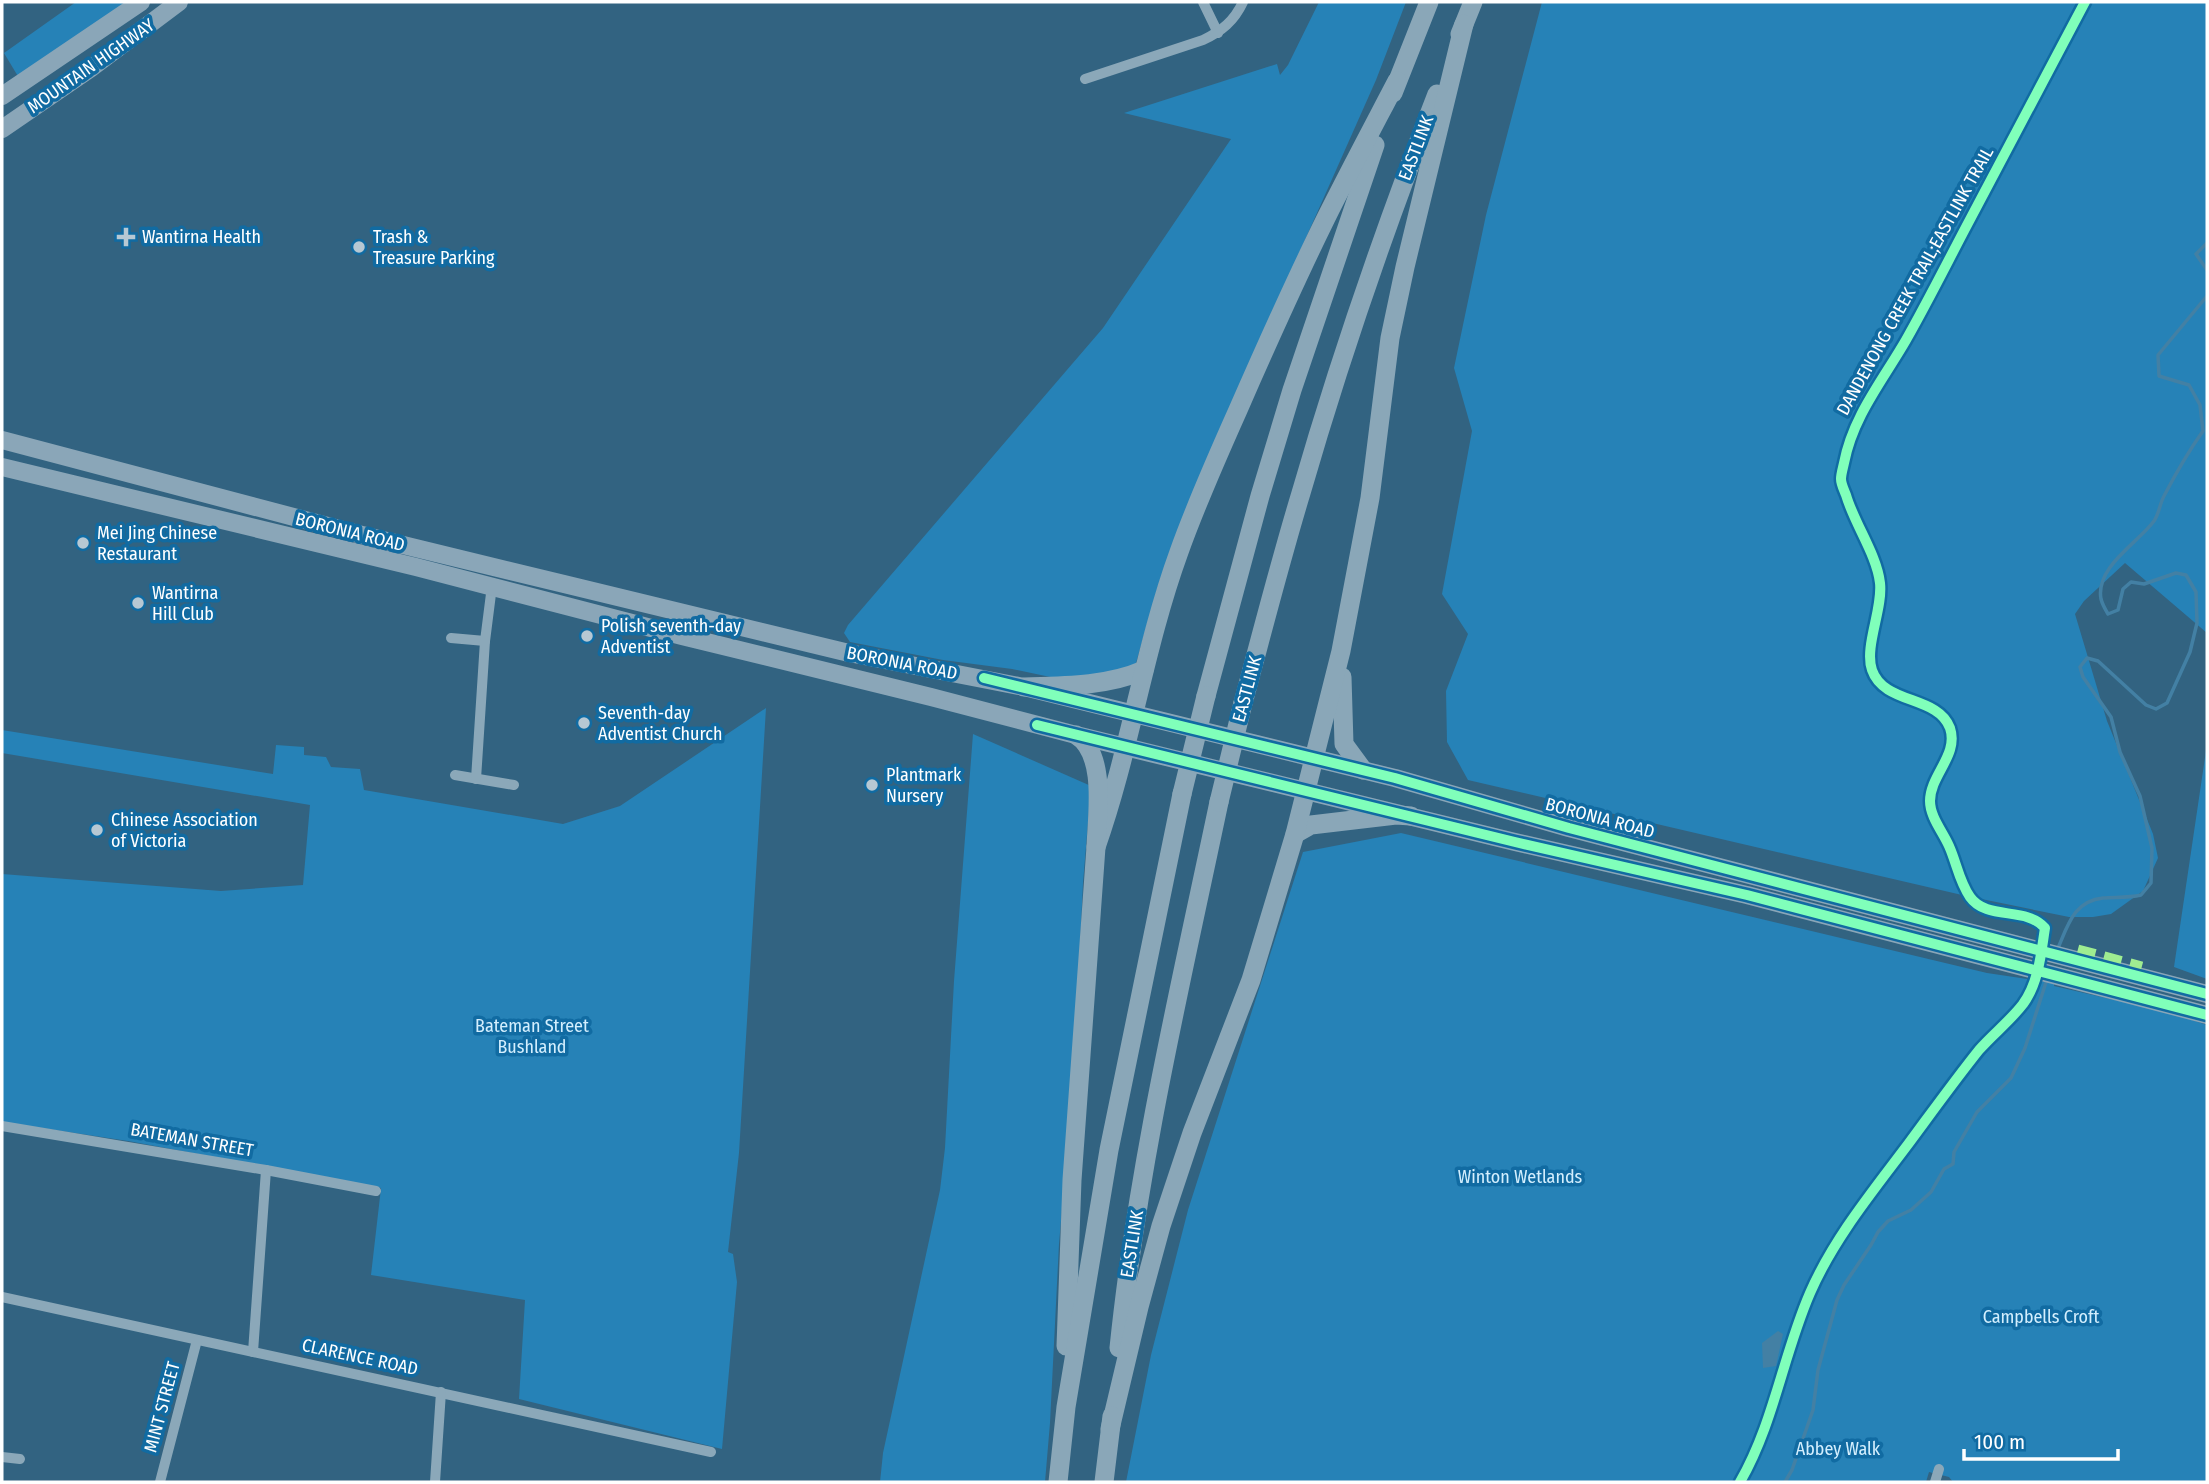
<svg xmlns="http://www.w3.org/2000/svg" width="2209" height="1484" font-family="'Fira Sans Condensed',sans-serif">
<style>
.green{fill:#2682b7}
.water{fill:#4380a4}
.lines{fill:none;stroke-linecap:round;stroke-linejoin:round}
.stream{stroke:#4380a4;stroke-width:3.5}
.street{stroke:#8ba8b9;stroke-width:10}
.primary{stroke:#8aa6b8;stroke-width:18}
.highway{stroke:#8aa7b8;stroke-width:19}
.highway-bridge{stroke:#8aa7b8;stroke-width:19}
.quiet{stroke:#9fed91;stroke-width:9;stroke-dasharray:18 9;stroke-linecap:butt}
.cycleway-casing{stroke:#116ba2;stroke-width:15}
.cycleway{stroke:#80ffba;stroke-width:10}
.poi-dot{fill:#b7c8d3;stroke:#116ba2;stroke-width:2.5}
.labels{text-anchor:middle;stroke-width:7;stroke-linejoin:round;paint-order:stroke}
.street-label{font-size:18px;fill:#fff;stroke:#116ba2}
.poi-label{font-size:18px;fill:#fff;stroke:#116ba2;text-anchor:start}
.park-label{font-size:18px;fill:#d4effe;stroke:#116ba2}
</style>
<rect width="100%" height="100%" fill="#326381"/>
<g class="green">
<path d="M 76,2 L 141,2 L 22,83 L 4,53 Z"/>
<path d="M 1319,2 L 1406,2 L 1376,80 L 1202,472 L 1158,586 L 1136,663 L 1124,672 L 1055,678 L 1012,669 L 943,660 L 850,642 L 844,633 L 848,625 L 1103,328 L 1231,139 L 1124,113 L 1277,64 L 1280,75 L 1288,65 Z"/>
<path d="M 1542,2 L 2207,2 L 2207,633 L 2125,563 L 2084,601 L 2075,614 L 2107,721 L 2153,834 L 2158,858 L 2143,891 L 2111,914 L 2093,917 L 2069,917 L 1962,895 L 1468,780 L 1447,742 L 1446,691 L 1468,634 L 1442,594 L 1472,431 L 1454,368 L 1486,215 Z"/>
<path d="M 766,708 L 739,1153 L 728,1252 L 733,1254 L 737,1282 L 722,1449 L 519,1399 L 525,1300 L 371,1275 L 381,1188 L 128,1141 L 2,1122 L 2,874 L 221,891 L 303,885 L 310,805 L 2,753 L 2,730 L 273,774 L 276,745 L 304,747 L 304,755 L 326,757 L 331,767 L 360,769 L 364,790 L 563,824 L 620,806 Z"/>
<path d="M 973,734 L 1091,786 L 1083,883 L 1074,1071 L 1059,1244 L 1050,1423 L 1045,1482 L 880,1482 L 883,1453 L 940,1190 L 945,1148 L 954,981 Z"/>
<path d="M 2207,744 L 2207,979 L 2174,967 Z"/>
<path d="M 1401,833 L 1987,973 L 2054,983 L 2054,986 L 2171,1013 L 2207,1025 L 2207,1482 L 1953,1482 L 1949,1477 L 1929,1472 L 1926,1482 L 1126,1482 L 1151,1355 L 1188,1210 L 1303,852 Z"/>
</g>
<path class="water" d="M 1778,1331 L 1783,1334 L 1776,1366 L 1763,1368 L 1762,1343 Z"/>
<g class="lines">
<g class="stream">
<path d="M 2207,243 L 2196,254 L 2207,270"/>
<path d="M 2058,948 C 2068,925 2074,901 2103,898 C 2116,897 2128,898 2141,895 L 2151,883 L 2152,848 L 2140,796 L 2120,752 L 2111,717 L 2083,677 L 2080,667 L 2087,658 L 2098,661 L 2146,705 L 2156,709 L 2167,703 L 2190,652 L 2197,623 L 2196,592 L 2186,575 L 2176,573 L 2144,584 L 2131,582 L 2123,589 L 2118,610 L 2108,614 C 2105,609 2102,603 2101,599 C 2095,567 2138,543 2154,521 C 2159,514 2160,503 2164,496 C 2176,473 2188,452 2203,431 L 2200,405 L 2189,385 L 2159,376 L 2158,355 L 2207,296"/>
<path d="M 1785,1482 L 1792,1470 L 1813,1410 L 1818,1370 L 1837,1300 L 1844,1285 L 1871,1245 L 1878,1232 L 1888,1221 L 1911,1210 L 1931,1192 L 1944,1169 L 1953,1164 L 1954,1152 L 1977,1112 L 2011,1078 L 2025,1048 L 2047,979"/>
</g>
<g class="street">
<path d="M 1203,2 L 1218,33"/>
<path d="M 1085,79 L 1203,40 C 1222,31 1234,21 1243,2"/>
<path d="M 451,638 L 485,641"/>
<path d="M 455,775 L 514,785"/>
<path d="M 476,779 L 485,641 L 492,586"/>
<path d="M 2,1126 L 266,1170 L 376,1191"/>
<path d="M 2,1297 L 711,1452"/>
<path d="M 253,1352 L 266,1170"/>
<path d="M 2,1457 L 20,1459"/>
<path d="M 160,1482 L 197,1340"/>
<path d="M 435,1482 L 441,1392"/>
<path d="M 1935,1482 L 1939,1469"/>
</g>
<g class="primary">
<path d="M 2,96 L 141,2"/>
<path d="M 2,129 L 91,68 L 179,2"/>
<path d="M 2,440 L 358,534 L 564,584 L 849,653 L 1024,687 L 1395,778 L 1569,828 L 2207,994"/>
<path d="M 2,467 L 416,567 L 682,636 L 931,697 L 1076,735 L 1515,842 L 1747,895 L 2207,1015"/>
</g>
<g class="highway">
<path d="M 1460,34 L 1473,2"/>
<path d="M 1393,93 L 1429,2"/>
<path d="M 1342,677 L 1344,744 L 1363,770"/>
<path d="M 1024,687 C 1064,686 1108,686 1144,670"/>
<path d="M 1206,696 L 1260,496 L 1292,390 L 1375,145"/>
<path d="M 1243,703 C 1262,633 1280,562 1301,493 C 1340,358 1386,225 1437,94"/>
<path d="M 1295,834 L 1311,825 L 1396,815 L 1411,816"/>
<path d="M 1096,847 C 1130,751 1144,648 1179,552 C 1196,504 1217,457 1238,410 C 1266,346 1295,281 1326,218 C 1349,172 1373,127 1397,81"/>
<path d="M 1066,1346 L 1072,1180 L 1096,847 C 1097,815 1107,754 1076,735"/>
<path d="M 1119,1348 C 1138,1163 1181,983 1219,802"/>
<path d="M 1110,1429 L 1139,1307 L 1161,1226 L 1192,1133 L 1251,980 L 1295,834 L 1341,651 L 1370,498 L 1390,338 L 1405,267 L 1464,24"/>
<path d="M 1058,1482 L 1066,1407 L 1109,1150 L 1182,794"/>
<path d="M 1104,1482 L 1112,1416"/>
</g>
<g class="highway-bridge">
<path d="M 1182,794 L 1206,696"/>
<path d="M 1219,802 L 1243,703"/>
</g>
<path class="quiet" d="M 2078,949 L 2142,966"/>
<g class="cycleway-casing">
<g id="cycleway">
<path d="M 984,678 L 1395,778 L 1569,828 L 2207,994"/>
<path d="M 1037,725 L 1515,842 L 1747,895 L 2207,1015"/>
<path d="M 1740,1482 C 1774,1423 1783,1355 1810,1293 C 1834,1238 1873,1191 1909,1143 C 1932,1112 1955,1080 1979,1050 C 1993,1034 2010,1021 2023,1004 C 2039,982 2041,953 2045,928 C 2026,906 1987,921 1970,897 C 1959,881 1957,864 1949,846 C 1943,832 1930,817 1930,801 C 1930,775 1959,755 1950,728 C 1938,695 1884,705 1872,670 C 1864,647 1883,609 1880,583 C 1877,555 1854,523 1846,495 C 1844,490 1841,484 1841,479 C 1841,474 1843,468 1844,463 C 1853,416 1883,380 1906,340 C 1927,303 1946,265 1966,227 C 2005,152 2045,77 2085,2"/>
</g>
</g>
<use href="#cycleway" class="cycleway"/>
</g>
<g class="poi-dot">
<path d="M122.5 226.5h7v7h7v7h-7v7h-7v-7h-7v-7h7z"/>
<circle cx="359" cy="247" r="7"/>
<circle cx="83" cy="543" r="7"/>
<circle cx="138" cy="603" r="7"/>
<circle cx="587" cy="636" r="7"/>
<circle cx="584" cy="723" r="7"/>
<circle cx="872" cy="785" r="7"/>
<circle cx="97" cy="830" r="7"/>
</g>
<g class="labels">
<g class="street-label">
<text transform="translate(91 66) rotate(-35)" y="6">MOUNTAIN HIGHWAY</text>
<text transform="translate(1416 148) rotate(-69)" y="6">EASTLINK</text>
<text transform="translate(1915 281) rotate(-61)" y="6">DANDENONG CREEK TRAIL;EASTLINK TRAIL</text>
<text transform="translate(350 532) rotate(14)" y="6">BORONIA ROAD</text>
<text transform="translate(902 663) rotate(11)" y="6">BORONIA ROAD</text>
<text transform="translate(1247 689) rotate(-75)" y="6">EASTLINK</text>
<text transform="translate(1600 818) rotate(15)" y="6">BORONIA ROAD</text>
<text transform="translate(192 1140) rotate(10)" y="6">BATEMAN STREET</text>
<text transform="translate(1132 1244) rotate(-81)" y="6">EASTLINK</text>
<text transform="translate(360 1357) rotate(12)" y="6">CLARENCE ROAD</text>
<text transform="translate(162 1407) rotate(-75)" y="6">MINT STREET</text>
</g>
<g class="poi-label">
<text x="142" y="243">Wantirna Health</text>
<text x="373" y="243">Trash &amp;<tspan x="373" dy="21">Treasure Parking</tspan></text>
<text x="97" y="539">Mei Jing Chinese<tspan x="97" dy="21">Restaurant</tspan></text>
<text x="152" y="599">Wantirna<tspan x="152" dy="21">Hill Club</tspan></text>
<text x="601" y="632">Polish seventh-day<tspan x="601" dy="21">Adventist</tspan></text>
<text x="598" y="719">Seventh-day<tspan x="598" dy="21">Adventist Church</tspan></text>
<text x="886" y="781">Plantmark<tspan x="886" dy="21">Nursery</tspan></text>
<text x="111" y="826">Chinese Association<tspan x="111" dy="21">of Victoria</tspan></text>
</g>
<g class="park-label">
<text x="532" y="1032">Bateman Street<tspan x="532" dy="21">Bushland</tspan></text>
<text x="1520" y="1183">Winton Wetlands</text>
<text x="2041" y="1323">Campbells Croft</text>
<text x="1838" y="1455">Abbey Walk</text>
</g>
</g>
<rect width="2209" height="1484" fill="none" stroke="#ffffff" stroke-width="7"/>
<path d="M1964 1449v10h154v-10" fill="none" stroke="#ffffff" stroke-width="3.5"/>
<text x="1974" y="1449" font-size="21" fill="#ffffff" stroke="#116ba2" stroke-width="5" paint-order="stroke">100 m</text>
</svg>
